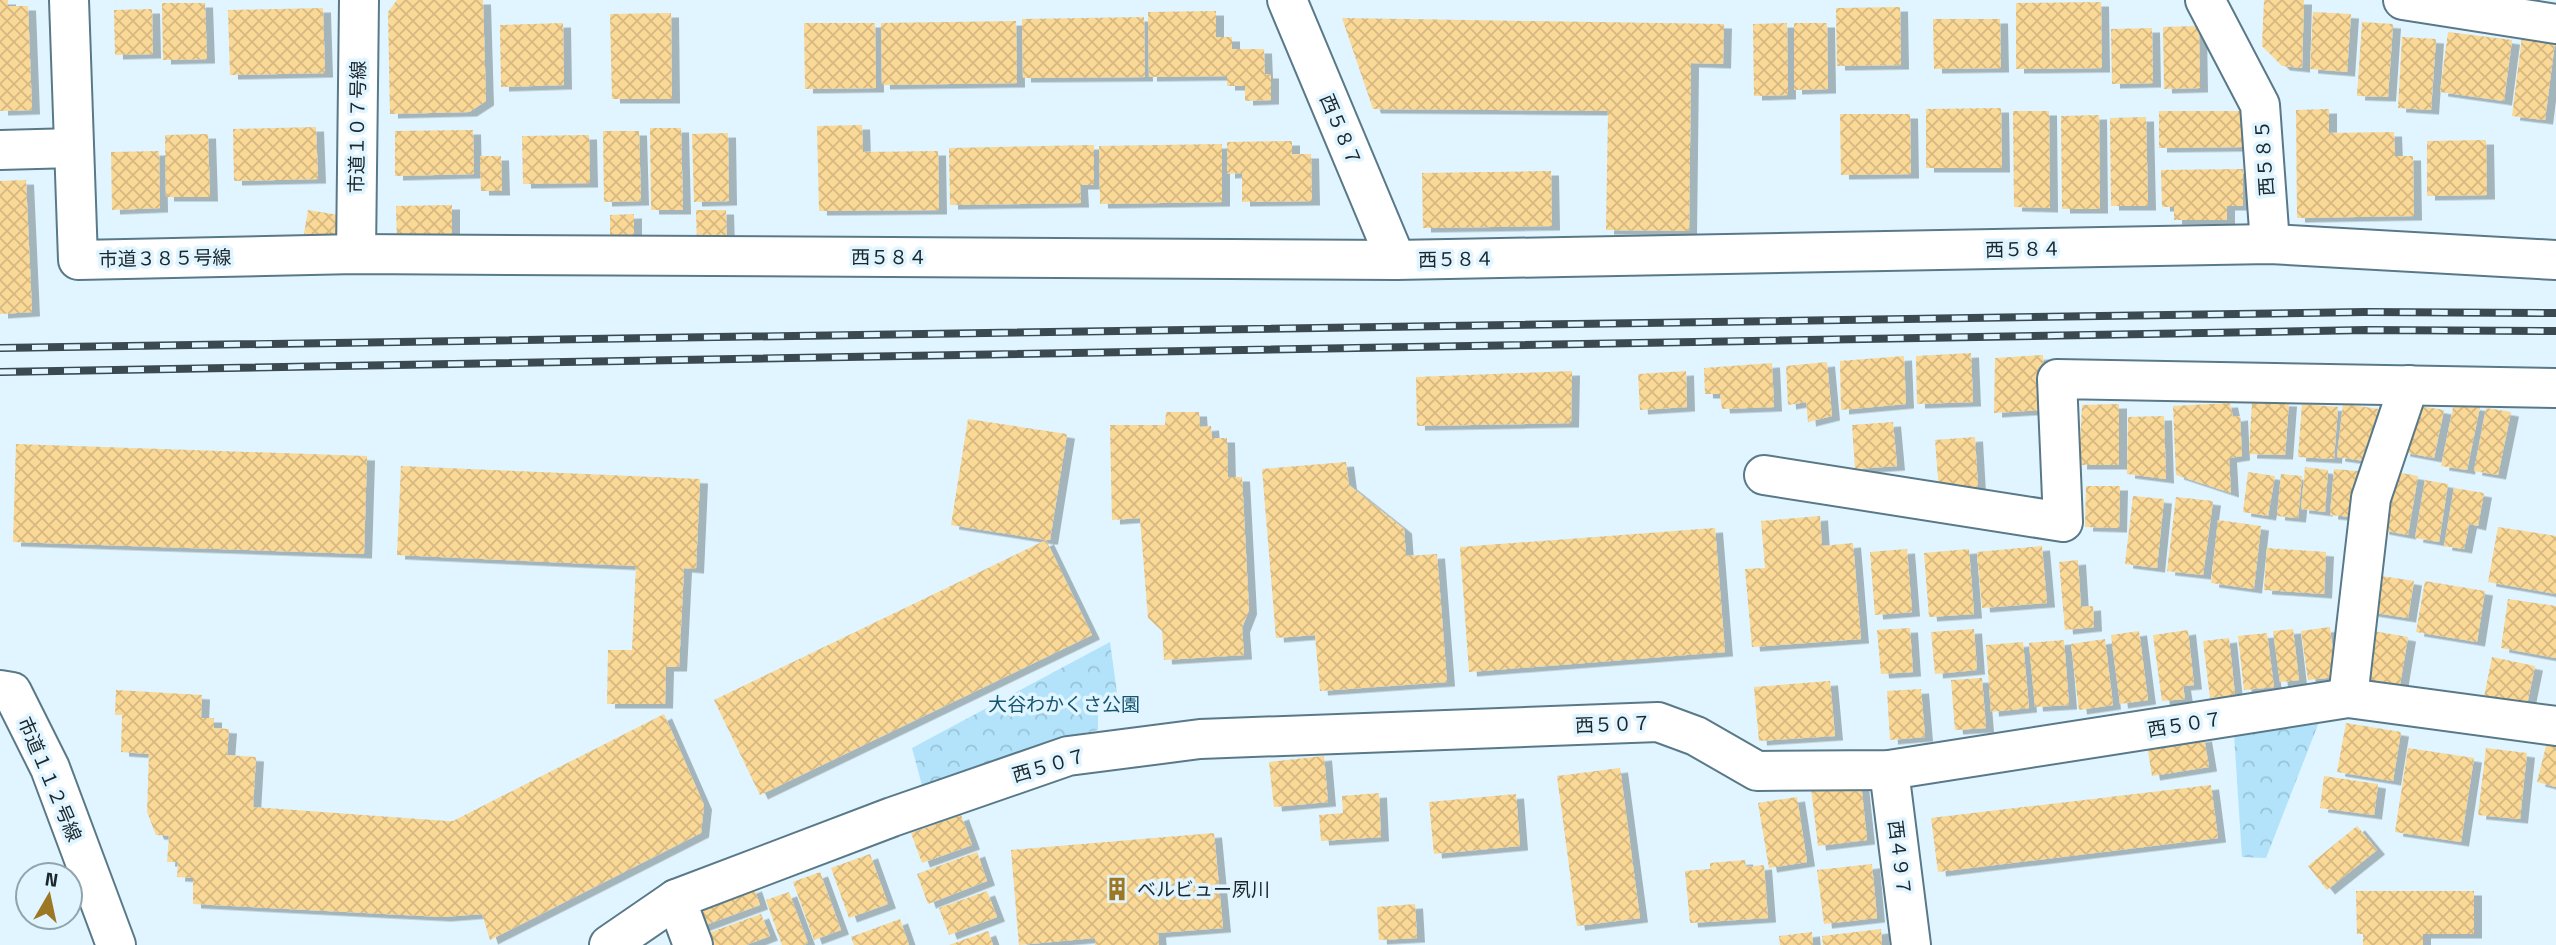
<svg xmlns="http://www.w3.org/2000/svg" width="2556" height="945" font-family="'Titillium Web','Noto Sans JP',sans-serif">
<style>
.forest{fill:url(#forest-crowns)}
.building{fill:url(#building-cross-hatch);filter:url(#shadow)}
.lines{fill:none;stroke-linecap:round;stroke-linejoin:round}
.minor-casing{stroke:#5a7988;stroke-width:42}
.minor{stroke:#fff;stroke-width:38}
.rail-casing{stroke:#3b4950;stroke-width:8}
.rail{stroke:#e0f5ff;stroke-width:5;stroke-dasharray:16;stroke-linecap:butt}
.labels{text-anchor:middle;stroke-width:7;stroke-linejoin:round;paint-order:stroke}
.street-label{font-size:19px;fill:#1a272d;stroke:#e0f5ff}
.park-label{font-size:19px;fill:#15546d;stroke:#e0f5ff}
.poi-label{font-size:19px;fill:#1a272d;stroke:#e0f5ff;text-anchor:start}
</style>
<defs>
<pattern id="forest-crowns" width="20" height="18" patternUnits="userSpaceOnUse" patternTransform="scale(1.75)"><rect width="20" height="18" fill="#b3e3fa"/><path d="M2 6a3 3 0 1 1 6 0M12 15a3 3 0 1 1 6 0" fill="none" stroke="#99c3d7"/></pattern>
<pattern id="building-cross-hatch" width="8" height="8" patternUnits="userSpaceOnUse" patternTransform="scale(1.75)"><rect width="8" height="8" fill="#fad896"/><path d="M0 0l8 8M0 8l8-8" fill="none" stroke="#d6b982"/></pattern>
<filter id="shadow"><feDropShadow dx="8" dy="4.5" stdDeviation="0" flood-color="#0004"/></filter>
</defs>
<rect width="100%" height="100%" fill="#e0f5ff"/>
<g class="forest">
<path d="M 1110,642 L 1118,700 L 1098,704 L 1098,730 L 1062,738 L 923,789 L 912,748 Z"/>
<path d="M 2319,722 L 2266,858 L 2242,857 L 2234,734 Z"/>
</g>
<g class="building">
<path d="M 0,0 L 8,0 L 8,6 L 28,6 L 32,110 L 0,111 Z"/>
<path d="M 397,0 L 483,0 L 486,101 L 469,112 L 390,114 L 388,12 Z"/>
<path d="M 2264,0 L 2304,0 L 2302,68 L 2282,66 L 2262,46 Z"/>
<path d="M 2101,2 L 2102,68 L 2016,69 L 2016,3 Z"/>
<path d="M 162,3 L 205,3 L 207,59 L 163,60 Z"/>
<path d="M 1900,7 L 1901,65 L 1837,66 L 1836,8 Z"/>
<path d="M 323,8 L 325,73 L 230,75 L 228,10 Z"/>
<path d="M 152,9 L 153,54 L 115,55 L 114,10 Z"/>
<path d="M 1216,11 L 1216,37 L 1232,37 L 1232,49 L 1264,49 L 1265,74 L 1271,74 L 1271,100 L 1245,101 L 1245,86 L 1227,86 L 1227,76 L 1149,77 L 1148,12 Z"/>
<path d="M 2313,12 L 2351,14 L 2347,72 L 2310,69 Z"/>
<path d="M 671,13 L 672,99 L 612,99 L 610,14 Z"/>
<path d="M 1144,17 L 1145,77 L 1023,78 L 1022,19 Z"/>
<path d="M 1342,18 L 1724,24 L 1723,64 L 1691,63 L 1689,231 L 1606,230 L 1608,111 L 1373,109 Z"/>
<path d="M 1933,19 L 2000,19 L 2001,68 L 1934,69 Z"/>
<path d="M 1016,21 L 1017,83 L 882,85 L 881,23 Z"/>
<path d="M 2362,22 L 2393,24 L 2388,97 L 2357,96 Z"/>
<path d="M 563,23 L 564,85 L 501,87 L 500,25 Z"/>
<path d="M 804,23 L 875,23 L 876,88 L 805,89 Z"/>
<path d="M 1787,23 L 1788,95 L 1754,96 L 1753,24 Z"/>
<path d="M 1794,23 L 1827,23 L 1828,89 L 1794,90 Z"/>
<path d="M 2199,26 L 2200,88 L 2164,89 L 2163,27 Z"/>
<path d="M 2152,28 L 2153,83 L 2112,84 L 2111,29 Z"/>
<path d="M 2448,32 L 2512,40 L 2504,101 L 2440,92 Z"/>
<path d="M 2402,37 L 2436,39 L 2431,110 L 2398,108 Z"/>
<path d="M 2522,37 L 2555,42 L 2545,120 L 2512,116 Z"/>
<path d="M 2001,108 L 2002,168 L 1926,168 L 1926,109 Z"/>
<path d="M 2329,109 L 2329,133 L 2394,132 L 2395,156 L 2413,156 L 2414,216 L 2297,218 L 2296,110 Z"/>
<path d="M 2013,111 L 2049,111 L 2050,208 L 2014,207 Z"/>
<path d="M 2159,111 L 2242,111 L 2242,147 L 2159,148 Z"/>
<path d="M 1840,114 L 1910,114 L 1911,174 L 1841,175 Z"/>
<path d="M 2099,115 L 2100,209 L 2062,209 L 2061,116 Z"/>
<path d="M 2146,117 L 2148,206 L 2111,206 L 2110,118 Z"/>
<path d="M 862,125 L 863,152 L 938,151 L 939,210 L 819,211 L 817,126 Z"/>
<path d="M 316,127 L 318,179 L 234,181 L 233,129 Z"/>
<path d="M 650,128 L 681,128 L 683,210 L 651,210 Z"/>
<path d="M 473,130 L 474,174 L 395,176 L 395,131 Z"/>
<path d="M 603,131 L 639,131 L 641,201 L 604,202 Z"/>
<path d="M 728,133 L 729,201 L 694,202 L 692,134 Z"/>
<path d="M 208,134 L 210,197 L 166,197 L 165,135 Z"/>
<path d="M 589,135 L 590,183 L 523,184 L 522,136 Z"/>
<path d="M 2486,140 L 2487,195 L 2427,196 L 2427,141 Z"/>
<path d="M 1292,141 L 1292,154 L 1311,154 L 1312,201 L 1242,202 L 1242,173 L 1227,174 L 1227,142 Z"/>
<path d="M 1222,144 L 1222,202 L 1100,204 L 1099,146 Z"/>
<path d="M 1094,145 L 1094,185 L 1080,185 L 1081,203 L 950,205 L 949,148 Z"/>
<path d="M 159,151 L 160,208 L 112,210 L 111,152 Z"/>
<path d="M 480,156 L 501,156 L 502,191 L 481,191 Z"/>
<path d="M 2243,169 L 2243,206 L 2227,206 L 2227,220 L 2174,220 L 2174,207 L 2162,207 L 2161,170 Z"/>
<path d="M 1551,171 L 1552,226 L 1423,228 L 1422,173 Z"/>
<path d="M 26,180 L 32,312 L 0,314 L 0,181 Z"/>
<path d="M 452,205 L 452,243 L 397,244 L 396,206 Z"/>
<path d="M 308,210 L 339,215 L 334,239 L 304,234 Z"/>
<path d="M 696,210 L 726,210 L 727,242 L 697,243 Z"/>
<path d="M 634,214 L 634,239 L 610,240 L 610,215 Z"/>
<path d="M 1971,353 L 1973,402 L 1917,404 L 1916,356 Z"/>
<path d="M 2043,355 L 2044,410 L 1994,413 L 1995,358 Z"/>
<path d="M 1904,356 L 1906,404 L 1841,410 L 1840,361 Z"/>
<path d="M 1827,362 L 1832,416 L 1808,422 L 1806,402 L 1788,405 L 1786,366 Z"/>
<path d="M 1772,363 L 1774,407 L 1722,409 L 1720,394 L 1705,394 L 1704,368 Z"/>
<path d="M 1572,371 L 1571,423 L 1417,426 L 1416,377 Z"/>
<path d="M 1686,371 L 1687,407 L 1640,410 L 1638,374 Z"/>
<path d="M 2252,401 L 2289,402 L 2285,455 L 2249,454 Z"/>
<path d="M 2230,403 L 2233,417 L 2240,416 L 2242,456 L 2229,458 L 2231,493 L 2176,475 L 2173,406 Z"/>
<path d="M 2454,403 L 2480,407 L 2467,470 L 2441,466 Z"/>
<path d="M 2119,404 L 2119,465 L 2079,465 L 2082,405 Z"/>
<path d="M 2302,404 L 2338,407 L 2334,459 L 2298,457 Z"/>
<path d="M 2343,404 L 2379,409 L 2372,462 L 2337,457 Z"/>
<path d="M 2413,405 L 2444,410 L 2434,458 L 2402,452 Z"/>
<path d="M 2486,408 L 2511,412 L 2498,475 L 2474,471 Z"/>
<path d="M 1166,412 L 1199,412 L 1200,427 L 1211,426 L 1212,438 L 1227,438 L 1228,477 L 1242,477 L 1249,610 L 1242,628 L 1244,655 L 1164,660 L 1162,631 L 1148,618 L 1140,518 L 1112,520 L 1110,425 L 1165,425 Z"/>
<path d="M 2164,416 L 2166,479 L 2127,474 L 2128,417 Z"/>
<path d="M 968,419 L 1067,434 L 1050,540 L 1046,540 L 1092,635 L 760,795 L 714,700 L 1046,540 L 951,525 Z"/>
<path d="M 1893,422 L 1897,466 L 1855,469 L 1852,425 Z"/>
<path d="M 1975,437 L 1978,488 L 1939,491 L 1935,440 Z"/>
<path d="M 16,444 L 367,456 L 364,554 L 13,542 Z"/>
<path d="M 1346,462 L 1349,485 L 1404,529 L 1406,556 L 1437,554 L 1447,682 L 1320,691 L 1315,635 L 1276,638 L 1262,469 Z"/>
<path d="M 401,466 L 700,479 L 696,569 L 684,568 L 679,667 L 666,667 L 665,704 L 607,704 L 608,650 L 632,650 L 636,566 L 397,555 Z"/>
<path d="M 2305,467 L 2328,470 L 2325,512 L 2301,509 Z"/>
<path d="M 2334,469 L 2359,471 L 2354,517 L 2330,515 Z"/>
<path d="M 2390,471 L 2418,476 L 2408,535 L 2381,530 Z"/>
<path d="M 2248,472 L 2275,476 L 2268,516 L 2243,512 Z"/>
<path d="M 2281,474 L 2302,476 L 2298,518 L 2277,516 Z"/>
<path d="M 2425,480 L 2448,484 L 2439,542 L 2415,538 Z"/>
<path d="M 2086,486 L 2120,486 L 2119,528 L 2085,527 Z"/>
<path d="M 2454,488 L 2484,493 L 2478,526 L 2469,524 L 2464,549 L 2444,546 Z"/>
<path d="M 2133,496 L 2164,499 L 2157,568 L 2125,564 Z"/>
<path d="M 2176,497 L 2213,501 L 2203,575 L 2167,571 Z"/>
<path d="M 1820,516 L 1822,546 L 1853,543 L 1861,639 L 1752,647 L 1745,569 L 1765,568 L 1761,521 Z"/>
<path d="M 2218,520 L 2261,526 L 2254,589 L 2211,583 Z"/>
<path d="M 2498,527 L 2556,536 L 2556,594 L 2488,582 Z"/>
<path d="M 1715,528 L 1725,652 L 1469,672 L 1460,547 Z"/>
<path d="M 2042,546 L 2047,603 L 1982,608 L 1977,552 Z"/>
<path d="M 2267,548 L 2326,552 L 2324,594 L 2264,590 Z"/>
<path d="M 1907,549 L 1912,612 L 1875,615 L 1870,552 Z"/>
<path d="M 1969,549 L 1974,614 L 1929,617 L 1924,553 Z"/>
<path d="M 2078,560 L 2081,607 L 2093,606 L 2094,627 L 2065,630 L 2059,562 Z"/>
<path d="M 2375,575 L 2414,581 L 2408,618 L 2369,612 Z"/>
<path d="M 2425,581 L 2485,591 L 2477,642 L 2416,632 Z"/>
<path d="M 2508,599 L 2556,606 L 2556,658 L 2501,648 Z"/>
<path d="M 2330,627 L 2336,677 L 2308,680 L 2301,631 Z"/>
<path d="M 1910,628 L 1913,672 L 1881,674 L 1877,630 Z"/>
<path d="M 1974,629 L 1977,670 L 1935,674 L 1931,632 Z"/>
<path d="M 2293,629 L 2299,680 L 2280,682 L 2273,631 Z"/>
<path d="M 2188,630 L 2194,685 L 2183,686 L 2185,699 L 2162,701 L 2153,635 Z"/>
<path d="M 2139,631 L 2148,700 L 2120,704 L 2111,635 Z"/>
<path d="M 2373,631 L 2408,637 L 2400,685 L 2365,680 Z"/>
<path d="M 2267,633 L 2274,687 L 2244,690 L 2238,636 Z"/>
<path d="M 2229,638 L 2235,695 L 2210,698 L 2203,641 Z"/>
<path d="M 2105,639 L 2113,705 L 2079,710 L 2071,644 Z"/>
<path d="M 2064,640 L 2069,705 L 2035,707 L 2029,643 Z"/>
<path d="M 2023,642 L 2029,708 L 1991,712 L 1986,645 Z"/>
<path d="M 2492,657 L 2535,666 L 2527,705 L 2484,697 Z"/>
<path d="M 1982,678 L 1986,728 L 1955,730 L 1951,680 Z"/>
<path d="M 1830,681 L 1835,736 L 1759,741 L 1754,687 Z"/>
<path d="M 1921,689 L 1925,737 L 1890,740 L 1887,691 Z"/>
<path d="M 116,690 L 202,695 L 201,718 L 214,718 L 214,728 L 229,729 L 227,755 L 256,757 L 253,807 L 447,821 L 453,821 L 664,714 L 704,805 L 701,833 L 490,940 L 482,914 L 443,917 L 193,904 L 193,878 L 177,877 L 178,862 L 167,862 L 169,836 L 156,835 L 147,812 L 149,754 L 121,752 L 122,715 L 115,715 Z"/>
<path d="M 2346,723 L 2401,732 L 2393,781 L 2337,772 Z"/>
<path d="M 2204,737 L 2209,767 L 2152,776 L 2147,745 Z"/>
<path d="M 2547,742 L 2556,745 L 2556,787 L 2537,782 Z"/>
<path d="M 2408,748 L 2474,758 L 2461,842 L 2395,832 Z"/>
<path d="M 2486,748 L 2527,753 L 2520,819 L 2478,815 Z"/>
<path d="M 1324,756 L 1328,802 L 1274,807 L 1269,762 Z"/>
<path d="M 1620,768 L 1640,918 L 1577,926 L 1557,776 Z"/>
<path d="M 2324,776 L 2378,784 L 2374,815 L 2320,808 Z"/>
<path d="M 1861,783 L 1867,840 L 1818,846 L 1811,788 Z"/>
<path d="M 2211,785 L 2218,838 L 1938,872 L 1931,818 Z"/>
<path d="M 1379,793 L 1381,837 L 1321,841 L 1319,815 L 1343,813 L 1342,796 Z"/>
<path d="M 1516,794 L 1520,846 L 1434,854 L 1429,802 Z"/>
<path d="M 1797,797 L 1807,862 L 1769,868 L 1758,803 Z"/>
<path d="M 961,815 L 972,845 L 922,863 L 911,833 Z"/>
<path d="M 2357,826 L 2377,850 L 2327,890 L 2308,866 Z"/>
<path d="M 1214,833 L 1223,928 L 1158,933 L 1159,945 L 1095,945 L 1095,938 L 1019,945 L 1011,850 Z"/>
<path d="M 977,852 L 987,881 L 928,904 L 917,874 Z"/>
<path d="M 870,854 L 888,904 L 849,918 L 831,868 Z"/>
<path d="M 1745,860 L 1746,867 L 1764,865 L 1768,918 L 1690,923 L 1685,871 L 1710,869 L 1710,863 Z"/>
<path d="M 1872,864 L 1877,918 L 1824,924 L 1817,870 Z"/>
<path d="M 820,872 L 841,930 L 814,940 L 793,882 Z"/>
<path d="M 754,887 L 760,905 L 700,927 L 693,909 Z"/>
<path d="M 987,891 L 997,917 L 949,935 L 939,908 Z"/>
<path d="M 2356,891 L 2474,891 L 2474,934 L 2423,934 L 2423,945 L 2363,945 L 2363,934 L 2357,934 Z"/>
<path d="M 789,892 L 808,943 L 804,945 L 782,945 L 766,900 Z"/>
<path d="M 1415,904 L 1417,938 L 1379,940 L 1377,907 Z"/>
<path d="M 761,914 L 770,936 L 746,945 L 707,945 L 703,935 Z"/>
<path d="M 900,919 L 909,945 L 854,945 L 851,937 Z"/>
<path d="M 1881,929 L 1882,945 L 1823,945 L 1822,936 Z"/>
<path d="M 988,931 L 993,945 L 949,945 Z"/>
<path d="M 1812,932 L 1813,945 L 1780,945 L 1779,936 Z"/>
</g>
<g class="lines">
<g class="minor-casing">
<g id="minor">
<path d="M 69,0 L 78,260 L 356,254 L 1396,260 L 2270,244 L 2556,260"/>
<path d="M 1287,0 L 1396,260"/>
<path d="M 2205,0 L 2260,105 L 2270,244"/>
<path d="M 2403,0 L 2556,24"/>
<path d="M 0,150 L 74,148"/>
<path d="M 356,254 L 359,0"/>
<path d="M 1764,475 L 2063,522 L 2057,379 L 2556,388"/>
<path d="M 0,690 L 12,692 L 50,768 L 116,945"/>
<path d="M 2348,698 L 2371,498 L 2409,385"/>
<path d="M 1889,770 L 1911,945"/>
<path d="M 676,899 L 693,945"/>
<path d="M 609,945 L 676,899 L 892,817 L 1068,756 L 1200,739 L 1658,722 L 1696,736 L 1757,771 L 1889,770 L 2348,698 L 2556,726"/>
</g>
</g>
<use href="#minor" class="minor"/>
<g class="rail-casing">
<g id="rail">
<path d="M 0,348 L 2365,312 L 2556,313"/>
<path d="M 0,372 L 2366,330 L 2556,331"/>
</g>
</g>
<use href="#rail" class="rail"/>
</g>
<defs>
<g id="building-bare" transform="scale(1.89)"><path d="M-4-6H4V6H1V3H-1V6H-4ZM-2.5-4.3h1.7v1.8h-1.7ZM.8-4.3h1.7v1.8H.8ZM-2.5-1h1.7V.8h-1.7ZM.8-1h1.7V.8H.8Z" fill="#9d7824" stroke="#e0f5ff" stroke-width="2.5" paint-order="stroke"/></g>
</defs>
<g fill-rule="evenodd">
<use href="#building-bare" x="1117" y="889"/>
</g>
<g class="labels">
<g class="street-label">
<text transform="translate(357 127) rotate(-89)" y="7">市道１０７号線</text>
<text transform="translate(1341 130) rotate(67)" y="7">西５８７</text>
<text transform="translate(2264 158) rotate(-94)" y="7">西５８５</text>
<text transform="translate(2023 249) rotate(-1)" y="7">西５８４</text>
<text x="889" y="264">西５８４</text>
<text transform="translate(165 258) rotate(-1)" y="7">市道３８５号線</text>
<text transform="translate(1456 259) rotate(-1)" y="7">西５８４</text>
<text transform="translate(1613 724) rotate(-2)" y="7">西５０７</text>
<text transform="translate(2185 724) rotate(-9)" y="7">西５０７</text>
<text transform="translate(1049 765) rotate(-16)" y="7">西５０７</text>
<text transform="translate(50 779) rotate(67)" y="7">市道１１２号線</text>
<text transform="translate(1900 858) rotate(83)" y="7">西４９７</text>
</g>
<g class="park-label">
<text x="1064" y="711">大谷わかくさ公園</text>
</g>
<g class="poi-label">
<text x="1137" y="896">ベルビュー夙川</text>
</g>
</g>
<g transform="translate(49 896) rotate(9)"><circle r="33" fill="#e0f5ff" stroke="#91a3ab" stroke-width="2"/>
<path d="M0-5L12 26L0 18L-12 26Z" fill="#9d7824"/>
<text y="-10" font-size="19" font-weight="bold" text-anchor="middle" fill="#1a272d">N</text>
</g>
</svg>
